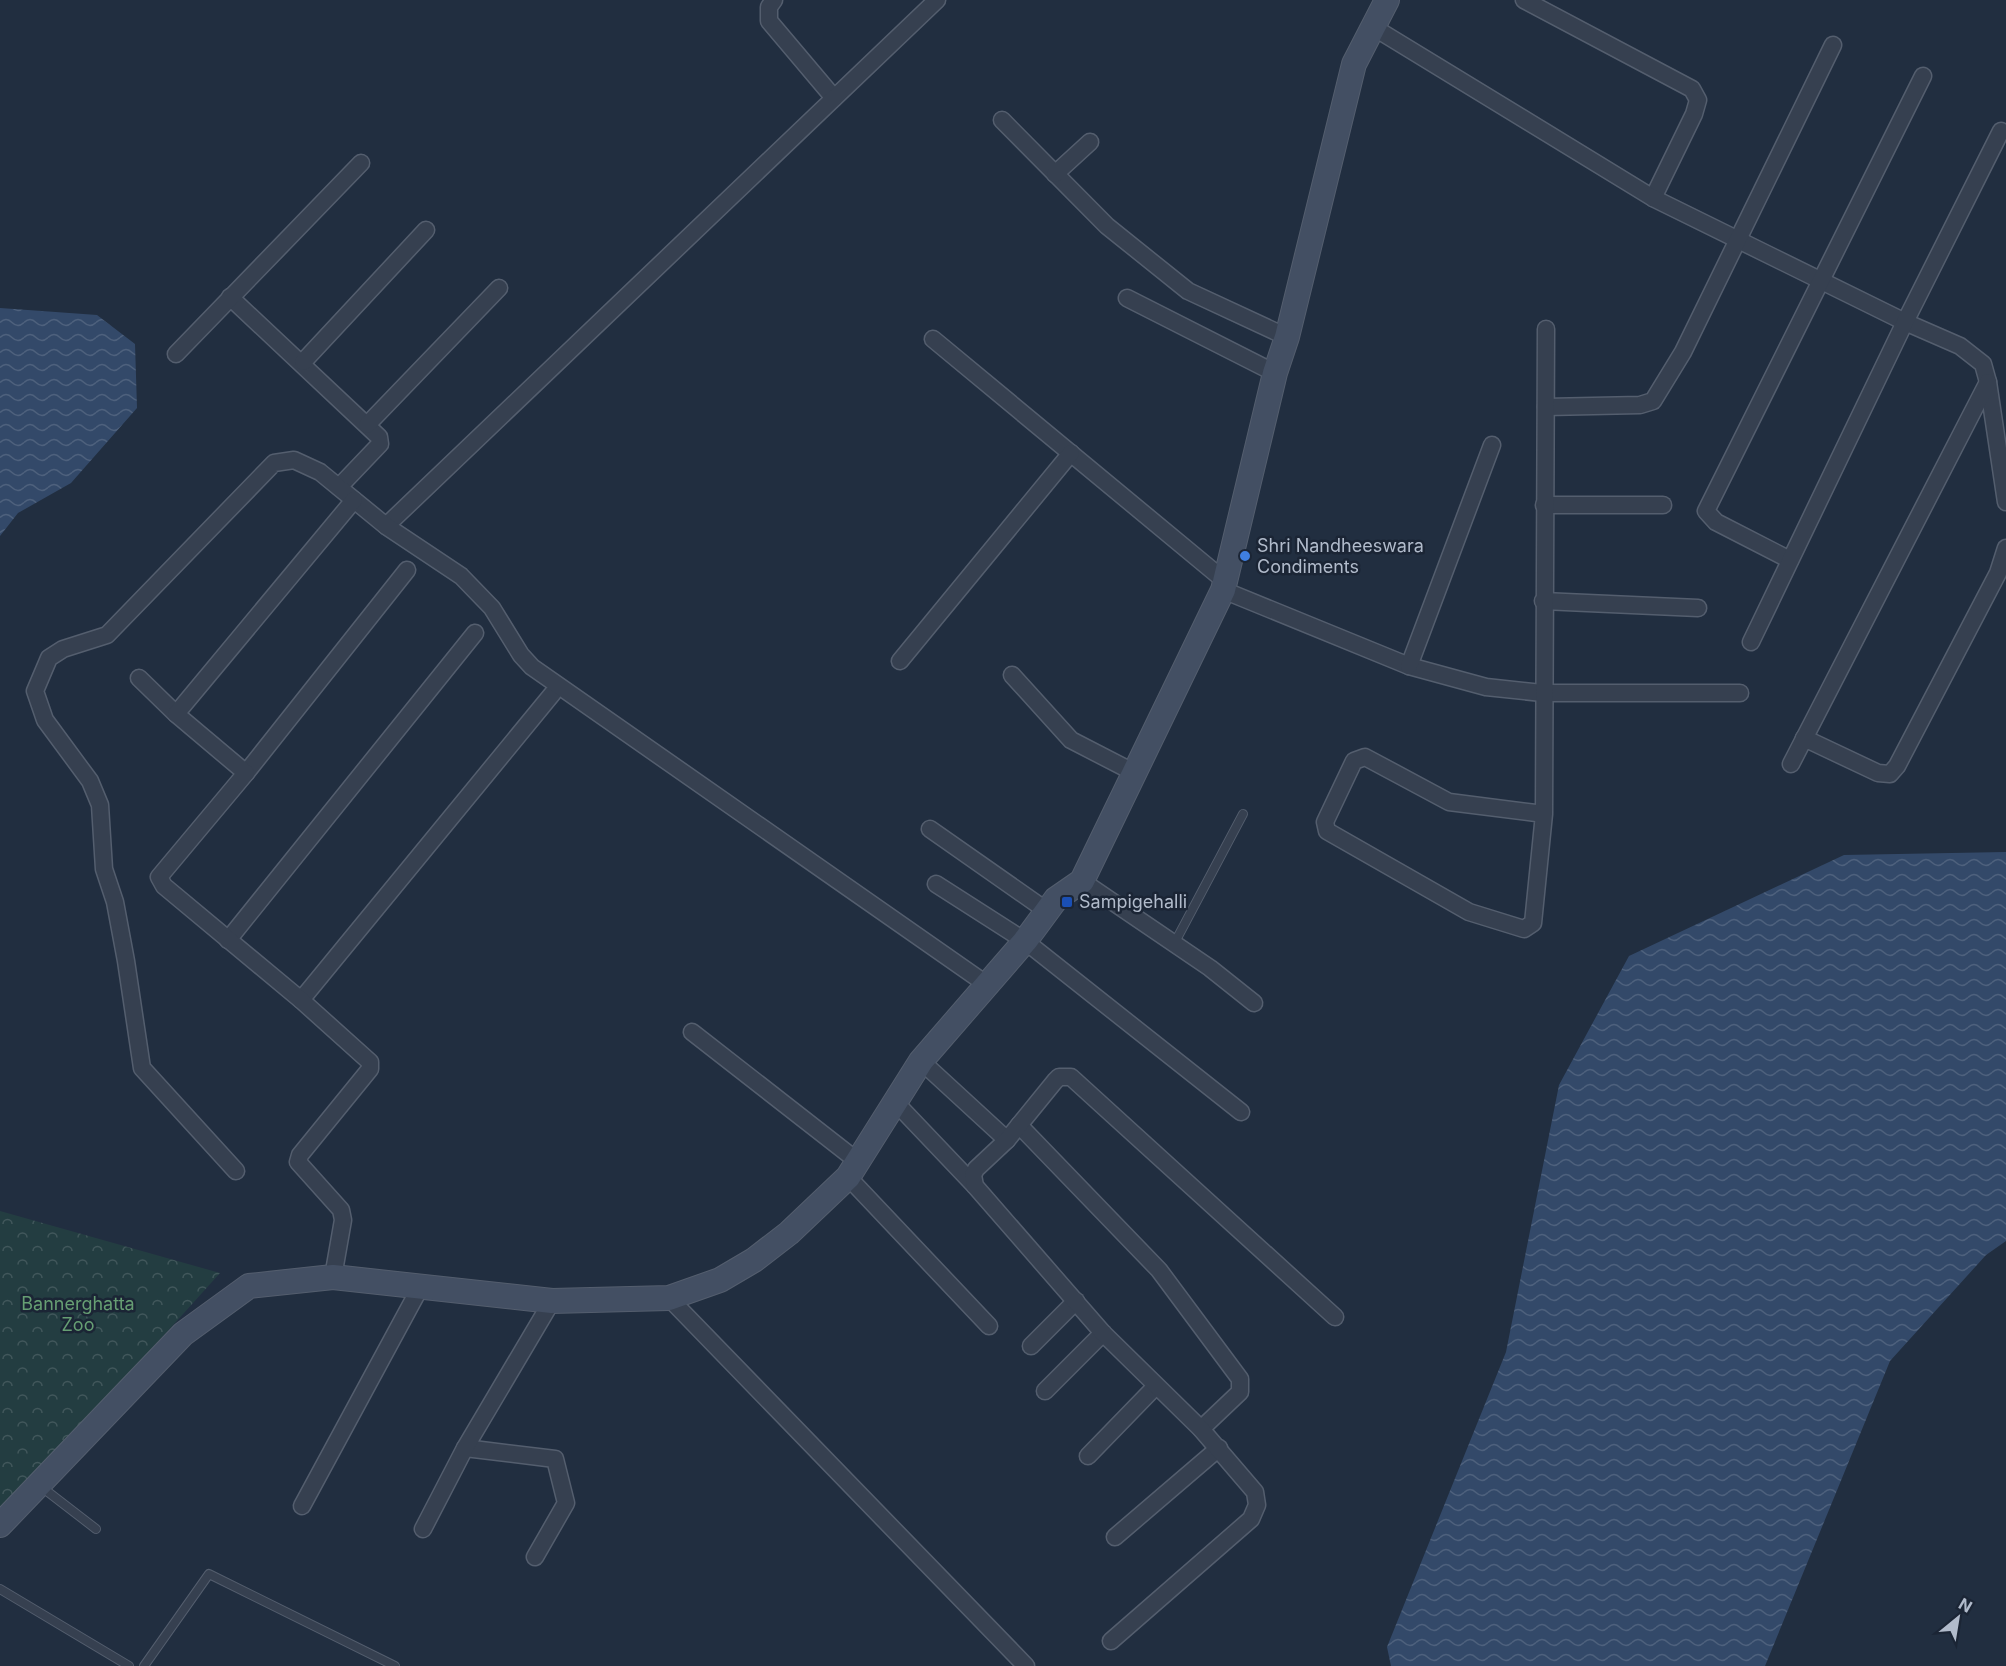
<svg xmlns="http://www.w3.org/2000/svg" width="2006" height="1666" font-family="Inter,sans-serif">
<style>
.park{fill:url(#park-crowns)}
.water{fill:url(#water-waves)}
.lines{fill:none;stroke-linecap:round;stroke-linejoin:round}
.lane-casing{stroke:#545e6e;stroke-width:10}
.street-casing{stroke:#545e6e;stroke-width:19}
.secondary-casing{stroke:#545e6e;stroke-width:26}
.lane{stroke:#364050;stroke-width:8}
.street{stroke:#364050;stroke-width:16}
.secondary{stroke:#434f63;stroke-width:24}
.shop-dot{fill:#3f7fe0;stroke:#1b2535;stroke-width:2}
.transit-dot{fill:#1a4fb4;stroke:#1b2535;stroke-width:2}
.labels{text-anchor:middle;stroke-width:5;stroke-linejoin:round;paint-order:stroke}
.poi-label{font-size:18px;fill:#b1bbcb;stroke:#1b2535;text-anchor:start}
.park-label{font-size:18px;fill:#669e73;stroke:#1b2535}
</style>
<defs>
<pattern id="park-crowns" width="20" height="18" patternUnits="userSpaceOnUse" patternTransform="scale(1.5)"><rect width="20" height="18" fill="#233d41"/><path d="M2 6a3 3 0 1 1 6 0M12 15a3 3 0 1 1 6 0" fill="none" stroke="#41575b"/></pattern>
<pattern id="water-waves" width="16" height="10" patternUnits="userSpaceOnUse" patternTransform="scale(1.5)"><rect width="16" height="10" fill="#334969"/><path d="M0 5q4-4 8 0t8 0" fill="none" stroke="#4e617d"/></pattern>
</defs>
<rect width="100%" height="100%" fill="#212e40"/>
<path class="park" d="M 0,1211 L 220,1273 L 49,1463 L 0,1510 Z"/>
<g class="water">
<path d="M 0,308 L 97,315 L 135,344 L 137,408 L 71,483 L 18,513 L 0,536 Z"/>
<path d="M 2006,852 L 2006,1241 L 1986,1255 L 1890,1361 L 1765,1666 L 1391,1666 L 1387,1647 L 1506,1352 L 1559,1085 L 1629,956 L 1844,855 Z"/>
</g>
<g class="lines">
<g class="lane-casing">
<g id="lane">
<path d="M 1174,944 L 1243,814"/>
<path d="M 39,1485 L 96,1529"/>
<path d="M 0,1589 L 129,1666"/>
<path d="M 144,1666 L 209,1574 L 395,1666"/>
</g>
</g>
<g class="street-casing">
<g id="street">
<path d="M 774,0 L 769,7 L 769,21 L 834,98"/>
<path d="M 1524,0 L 1692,89 L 1698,100 L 1694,114 L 1653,198"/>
<path d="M 1373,27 L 1653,198 L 1905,322 L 1960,346 L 1983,364 L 1988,382 L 2006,502"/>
<path d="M 1002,120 L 1107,226 L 1188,291 L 1287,337"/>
<path d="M 1055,174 L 1090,142"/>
<path d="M 230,297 L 379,437 L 380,444 L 339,487"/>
<path d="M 1127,298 L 1275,373"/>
<path d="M 933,339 L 1225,581"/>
<path d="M 176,354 L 361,163"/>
<path d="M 303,362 L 426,230"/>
<path d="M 1546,407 L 1640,405 L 1653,401 L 1683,352 L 1833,45"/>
<path d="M 367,425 L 499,288"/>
<path d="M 1544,505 L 1663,505"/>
<path d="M 386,526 L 937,0"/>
<path d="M 1790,560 L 1716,522 L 1706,511 L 1923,76"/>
<path d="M 1223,590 L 1409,666 L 1486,687 L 1542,693 L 1740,693"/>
<path d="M 1543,601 L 1698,608"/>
<path d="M 1751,642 L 1905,322 L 2001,131"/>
<path d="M 900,661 L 1071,453"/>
<path d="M 1409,666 L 1492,445"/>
<path d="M 1012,675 L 1071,740 L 1135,773"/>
<path d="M 139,678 L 176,714"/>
<path d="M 1804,738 L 1878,773 L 1890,774 L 1897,766 L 1998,573 L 2006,548"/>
<path d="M 1791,764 L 1988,382"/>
<path d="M 246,773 L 407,570"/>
<path d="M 1544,814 L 1449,802 L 1365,757 L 1354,761 L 1325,822 L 1327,831 L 1469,912 L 1524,929 L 1533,923 L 1544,814 L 1546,329"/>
<path d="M 930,829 L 1047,911"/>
<path d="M 1082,881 L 1210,968 L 1254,1003"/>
<path d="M 936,884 L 1025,941 L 1241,1112"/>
<path d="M 228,940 L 475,633"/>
<path d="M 301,1000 L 553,693"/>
<path d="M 692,1032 L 856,1160"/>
<path d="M 921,1061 L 1007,1140"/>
<path d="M 896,1103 L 975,1186"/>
<path d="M 1019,1125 L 1159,1270 L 1240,1379 L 1240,1392 L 1201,1429"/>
<path d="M 236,1171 L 142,1068 L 126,961 L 115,902 L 104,869 L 100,805 L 90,781 L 45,720 L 35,691 L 49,658 L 63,649 L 107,635 L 274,463 L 294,460 L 320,472 L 386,526 L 461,576 L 492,608 L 521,655 L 532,667 L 986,984"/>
<path d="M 848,1177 L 989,1326"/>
<path d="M 333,1277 L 343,1220 L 341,1210 L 298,1162 L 300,1155 L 370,1069 L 370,1062 L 301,1000 L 164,886 L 159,877 L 246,773 L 176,714 L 354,500"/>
<path d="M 669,1298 L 1026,1666"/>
<path d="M 1031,1346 L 1076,1301"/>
<path d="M 1045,1391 L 1103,1333"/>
<path d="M 465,1448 L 555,1459 L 566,1503 L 535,1557"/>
<path d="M 1088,1456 L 1155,1387"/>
<path d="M 302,1506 L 421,1286"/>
<path d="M 423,1529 L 465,1448 L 552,1301"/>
<path d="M 1115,1537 L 1219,1448"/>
<path d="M 1111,1641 L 1251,1519 L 1257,1505 L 1255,1492 L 1201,1429 L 1103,1333 L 975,1186 L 973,1175 L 976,1169 L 1007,1140 L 1055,1081 L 1059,1077 L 1071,1077 L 1335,1317"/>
</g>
</g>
<g class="secondary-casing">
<path id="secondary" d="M 0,1525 L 183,1334 L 249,1286 L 333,1277 L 552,1301 L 669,1298 L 720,1280 L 754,1260 L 789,1233 L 848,1177 L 921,1061 L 1025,941 L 1056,899 L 1082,881 L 1223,590 L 1275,373 L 1287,337 L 1354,64 L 1387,0"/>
</g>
<use href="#lane" class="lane"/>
<use href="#street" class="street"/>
<use href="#secondary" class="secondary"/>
</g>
<circle class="shop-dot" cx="1245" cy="556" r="6"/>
<rect class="transit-dot" x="1061" y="896" width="12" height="12" rx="3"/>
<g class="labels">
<g class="poi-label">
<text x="1257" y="552">Shri Nandheeswara<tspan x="1257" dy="21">Condiments</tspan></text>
<text x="1079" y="908">Sampigehalli</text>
</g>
<g class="park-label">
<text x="78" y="1310">Bannerghatta<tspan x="78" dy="21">Zoo</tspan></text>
</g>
</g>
<g transform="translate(1958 1618) rotate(30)" stroke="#1b2535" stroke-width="4.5" paint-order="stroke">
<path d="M0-4.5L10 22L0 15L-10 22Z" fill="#b1bbcb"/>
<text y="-9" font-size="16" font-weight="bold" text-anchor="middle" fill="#b1bbcb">N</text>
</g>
</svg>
